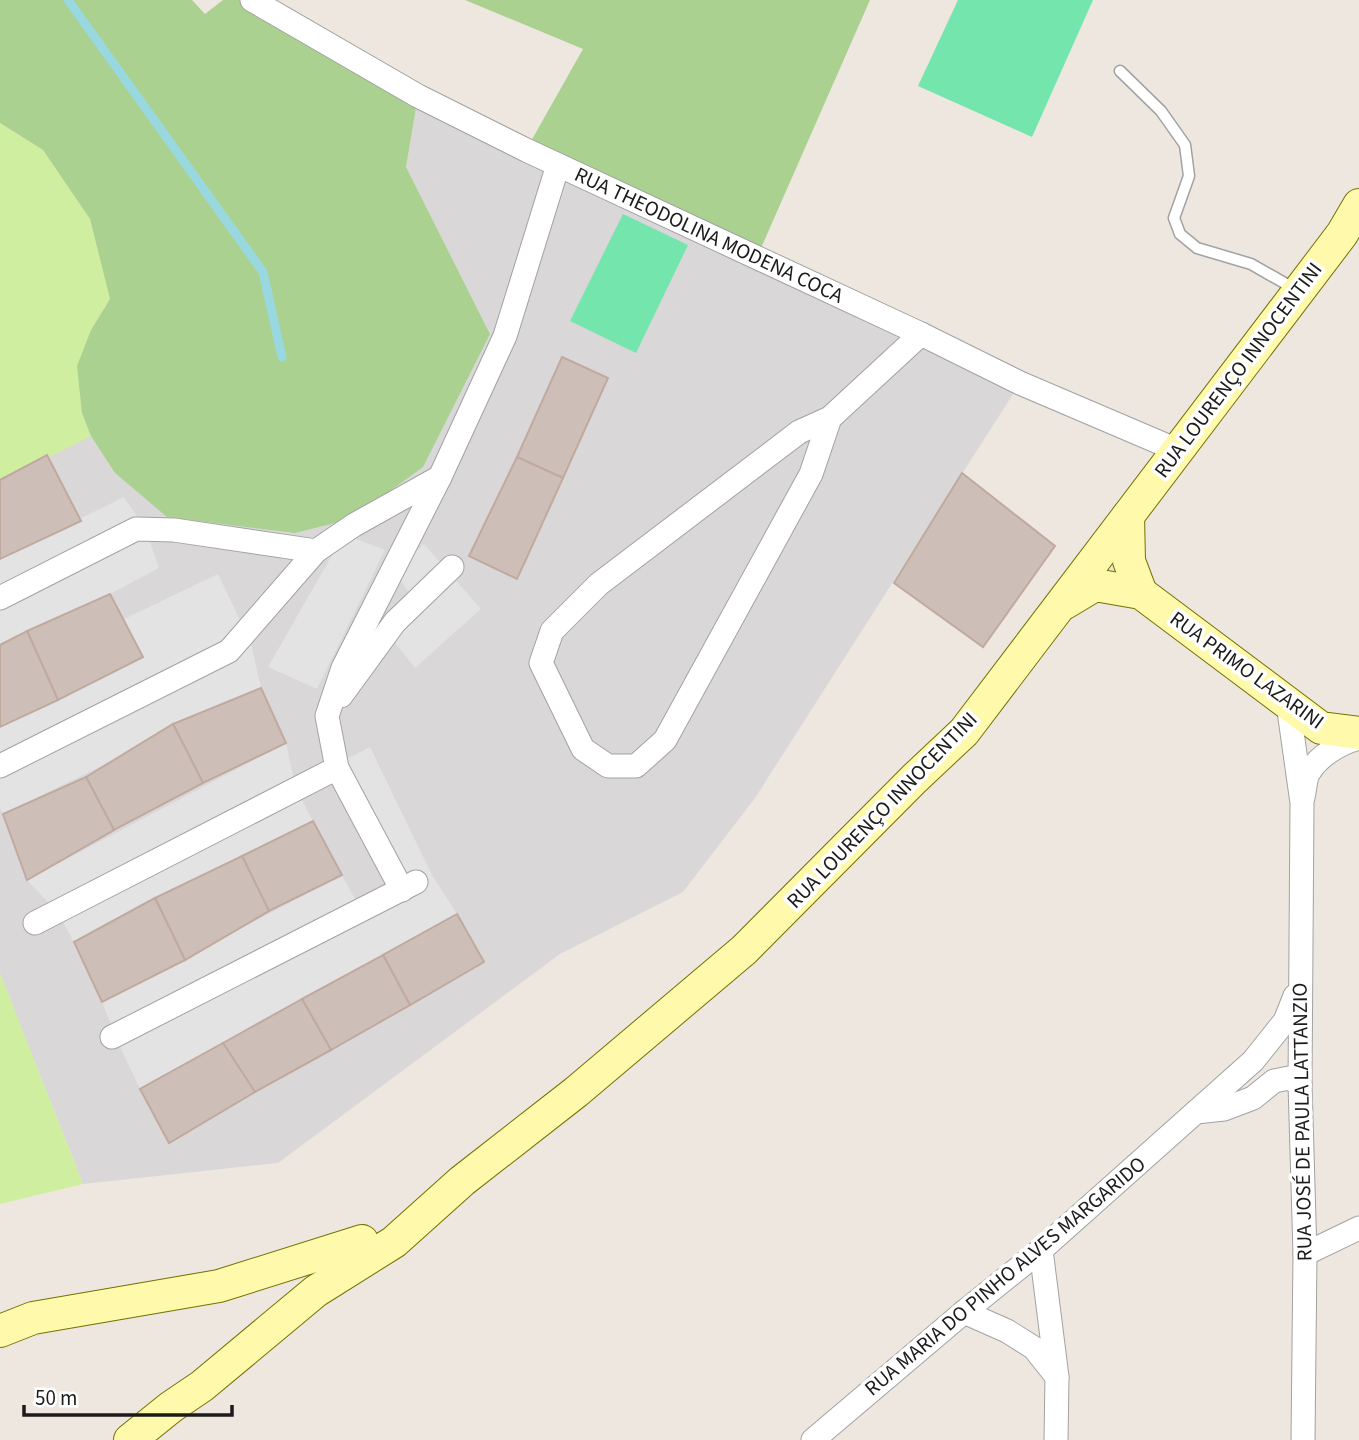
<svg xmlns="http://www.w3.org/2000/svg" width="1359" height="1440" font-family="'Source Sans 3',sans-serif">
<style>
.residential{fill:#d9d7d8}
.grass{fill:#cfee9f}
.forest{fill:#aad18f}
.pitch{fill:#74e5ac}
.parking{fill:#e3e3e3}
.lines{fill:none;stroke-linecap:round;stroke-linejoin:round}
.stream{stroke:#9ad8e0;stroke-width:9}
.building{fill:#cdbfb8;stroke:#c0aaa0;stroke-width:2}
.service-casing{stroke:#a2a2a2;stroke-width:13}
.minor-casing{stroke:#a2a2a2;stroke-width:25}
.secondary-casing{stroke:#737200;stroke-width:34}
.service{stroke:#fff;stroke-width:10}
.minor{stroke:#fff;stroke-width:23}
.secondary{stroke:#fff9ab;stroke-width:32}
.labels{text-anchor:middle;stroke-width:7;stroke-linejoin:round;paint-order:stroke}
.street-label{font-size:21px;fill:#1b1b1b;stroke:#fff}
</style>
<rect width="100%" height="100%" fill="#eee7df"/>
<path class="residential" d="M 418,96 L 1020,383 L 755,798 L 683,892 L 560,954 L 278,1163 L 83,1184 L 0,973 L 0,480 L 47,455 L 91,436 L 114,473 L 490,334 L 406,167 Z"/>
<g class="grass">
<path d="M 0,123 L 43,150 L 90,219 L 110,299 L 91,330 L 82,413 L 91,436 L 0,482 Z"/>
<path d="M 0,973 L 83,1184 L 0,1204 Z"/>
</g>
<g class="forest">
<path d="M 0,0 L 192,0 L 205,14 L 223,0 L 252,0 L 418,96 L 406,167 L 490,334 L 423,467 L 351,519 L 295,533 L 167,517 L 114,472 L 91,436 L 82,413 L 77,366 L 91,330 L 110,299 L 90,219 L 43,150 L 0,123 Z"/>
<path d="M 465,0 L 870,0 L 757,257 L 526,150 L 583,49 Z"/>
</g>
<g class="pitch">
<path d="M 958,0 L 1093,0 L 1032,137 L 918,86 Z"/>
<path d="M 623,214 L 688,245 L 636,353 L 570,321 Z"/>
</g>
<g class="parking">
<path d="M 124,497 L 145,528 L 159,568 L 110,594 L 0,647 L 0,558 Z"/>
<path d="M 344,534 L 385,550 L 317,689 L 268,667 Z"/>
<path d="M 424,544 L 481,609 L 415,668 L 387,633 L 416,603 L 393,570 Z"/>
<path d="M 218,574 L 251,643 L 261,688 L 3,814 L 0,808 L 0,727 L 143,658 L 124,619 Z"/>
<path d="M 286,743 L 296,789 L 313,821 L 74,942 L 58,913 L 27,880 Z"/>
<path d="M 370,747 L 432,875 L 457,914 L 140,1089 L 120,1047 L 102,1002 L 342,875 L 362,912 L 270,964 L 427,878 L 406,884 L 341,762 Z"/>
</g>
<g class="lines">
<path class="stream" d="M 68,0 L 263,272 L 282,357"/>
</g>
<g class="building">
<path d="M 562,357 L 608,378 L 563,478 L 517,457 Z"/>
<path d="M 47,455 L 81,521 L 0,559 L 0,480 Z"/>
<path d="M 517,457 L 563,478 L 517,579 L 469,556 Z"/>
<path d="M 962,473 L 1055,546 L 983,647 L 894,583 Z"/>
<path d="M 110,594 L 143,657 L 58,700 L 27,631 Z"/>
<path d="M 27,631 L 58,700 L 0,727 L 0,645 Z"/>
<path d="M 261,688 L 286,743 L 203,783 L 173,724 Z"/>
<path d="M 173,724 L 203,783 L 114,830 L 86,777 Z"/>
<path d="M 86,777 L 114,830 L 27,880 L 3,814 Z"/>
<path d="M 313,821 L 342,875 L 269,911 L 242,856 Z"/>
<path d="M 242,856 L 269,911 L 185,960 L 155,898 Z"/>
<path d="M 155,898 L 185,960 L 102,1002 L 74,942 Z"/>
<path d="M 457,914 L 484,962 L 410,1005 L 383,955 Z"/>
<path d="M 383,955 L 410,1005 L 331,1050 L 302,999 Z"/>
<path d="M 302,999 L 331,1050 L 255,1092 L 223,1043 Z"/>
<path d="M 223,1043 L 255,1092 L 169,1143 L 140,1089 Z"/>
</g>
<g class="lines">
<g class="service-casing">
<path id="service" d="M 1120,71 L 1161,111 L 1185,145 L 1189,176 L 1174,218 L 1180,234 L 1197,248 L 1251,264 L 1295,289"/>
</g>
<g class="minor-casing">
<g id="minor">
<path d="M 252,0 L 418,96 L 526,150 L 921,334 L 1020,383 L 1177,450"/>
<path d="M 830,418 L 811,474 L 665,740 L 636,766 L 608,766 L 583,749 L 541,663 L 552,631 L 599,584 L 799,432 L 830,418 L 921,334"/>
<path d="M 0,598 L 136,529 L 174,530 L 316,551 L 354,525 L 440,477 L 505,336 L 558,165"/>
<path d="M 341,696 L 395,622 L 452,567"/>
<path d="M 1288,704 L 1302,803 L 1300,1084 L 1305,1254 L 1303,1440"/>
<path d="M 0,766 L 229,651 L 316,551"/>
<path d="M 337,768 L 327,716 L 343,668 L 440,477"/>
<path d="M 1303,797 C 1305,790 1305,780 1308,774 C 1318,756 1340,743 1359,738"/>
<path d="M 35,923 L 337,768 L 402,890"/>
<path d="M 112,1037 L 416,882"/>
<path d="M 1196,1112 L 1224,1109 L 1253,1098 L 1274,1081 L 1289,1078 L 1300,1084"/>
<path d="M 1041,1250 L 1057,1377 L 1056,1440"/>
<path d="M 1305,1254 L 1359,1228"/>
<path d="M 964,1312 L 1007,1331 L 1034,1348 L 1057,1377"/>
<path d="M 813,1440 L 964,1312 L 1041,1250 L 1253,1061 L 1285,1021 L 1295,996"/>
</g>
</g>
<g class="secondary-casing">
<g id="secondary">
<path d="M 1128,516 L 1129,561 L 1141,593"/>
<path d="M 1065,603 L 1095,585 L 1141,593 L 1321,728 L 1359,733"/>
<path d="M 0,1331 L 33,1318 L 219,1286 L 362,1241"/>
<path d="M 130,1440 L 171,1407 L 202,1386 L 316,1291 L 394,1242 L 462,1181 L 576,1092 L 744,950 L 915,778 L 964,732 L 1342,234 L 1359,205"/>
</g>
</g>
<use href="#service" class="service"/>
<use href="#minor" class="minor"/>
<use href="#secondary" class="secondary"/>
</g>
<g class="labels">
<g class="street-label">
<text transform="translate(709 235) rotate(25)" y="7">RUA THEODOLINA MODENA COCA</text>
<text transform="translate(1238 370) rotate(-53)" y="7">RUA LOURENÇO INNOCENTINI</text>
<text transform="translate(1247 670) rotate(36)" y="7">RUA PRIMO LAZARINI</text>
<text transform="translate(882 810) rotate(-46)" y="7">RUA LOURENÇO INNOCENTINI</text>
<text transform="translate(1302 1122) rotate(-91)" y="7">RUA JOSÉ DE PAULA LATTANZIO</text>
<text transform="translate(1005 1276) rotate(-40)" y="7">RUA MARIA DO PINHO ALVES MARGARIDO</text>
</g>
</g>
<path d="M24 1405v10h208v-10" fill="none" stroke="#1b1b1b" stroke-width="3.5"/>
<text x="35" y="1405" font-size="21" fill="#1b1b1b" stroke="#ffffff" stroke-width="5" paint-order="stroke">50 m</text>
</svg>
